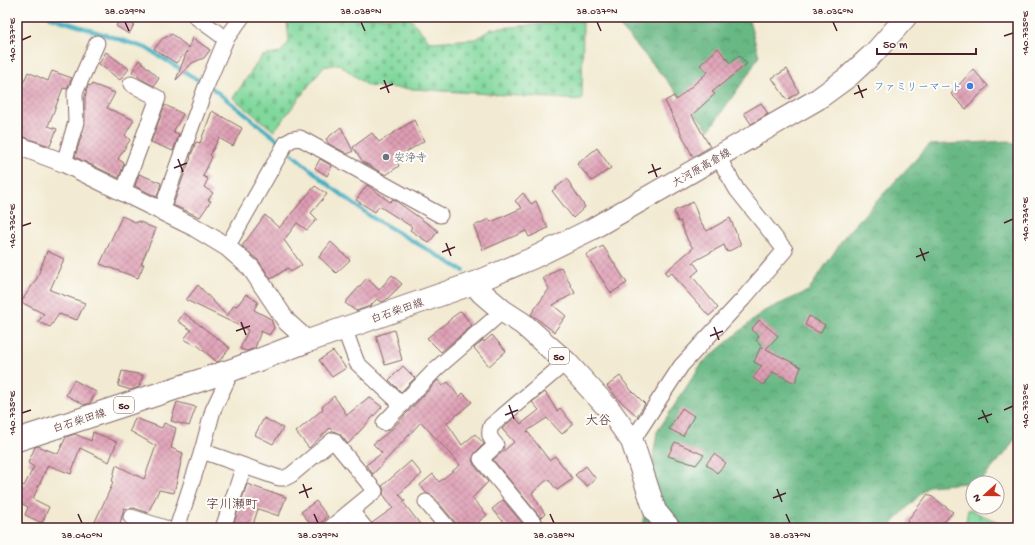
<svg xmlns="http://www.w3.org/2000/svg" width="1035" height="545" font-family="'Gochi Hand','Klee One',sans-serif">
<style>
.forest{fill:url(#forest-crowns);stroke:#596c58}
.cemetery{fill:url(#cemetery-stones);stroke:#657c64}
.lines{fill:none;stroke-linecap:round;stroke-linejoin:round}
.stream{stroke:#43afc1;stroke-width:4}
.building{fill:url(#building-cross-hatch)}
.minor-casing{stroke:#856665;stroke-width:17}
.tertiary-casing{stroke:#856665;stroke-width:20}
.secondary-casing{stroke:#856665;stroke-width:23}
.primary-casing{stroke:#856665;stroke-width:24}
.minor{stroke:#fff;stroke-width:15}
.tertiary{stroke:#fff;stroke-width:18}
.secondary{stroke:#fff;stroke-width:21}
.primary{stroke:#fff;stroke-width:22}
.ticks{fill:none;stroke:#4a1f2b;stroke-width:1.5}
.shop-dot{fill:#3f7fe0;stroke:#fdfcf7;stroke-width:1.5}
.worship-dot{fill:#6b7280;stroke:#fdfcf7;stroke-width:1.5}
.labels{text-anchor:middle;stroke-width:4;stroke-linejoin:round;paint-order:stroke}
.shield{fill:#fdfcf7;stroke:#806168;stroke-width:1}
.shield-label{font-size:10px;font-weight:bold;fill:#4a1f2b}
.shop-label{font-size:11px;fill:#366cbe;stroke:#fdfcf7;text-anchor:end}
.worship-label{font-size:11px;fill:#5b616d;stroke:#fdfcf7;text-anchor:start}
.street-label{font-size:11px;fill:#4a1f2b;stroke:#fdfcf7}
.quarter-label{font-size:13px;fill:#4a1f2b;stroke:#fdfcf7}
.neatline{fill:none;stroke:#4a1f2b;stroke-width:1.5}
.ticks-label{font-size:10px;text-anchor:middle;fill:#4a1f2b}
</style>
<defs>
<pattern id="forest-crowns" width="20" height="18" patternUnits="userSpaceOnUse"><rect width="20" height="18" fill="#68b884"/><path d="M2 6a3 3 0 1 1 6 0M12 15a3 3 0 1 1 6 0" fill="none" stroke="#58956c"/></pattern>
<pattern id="cemetery-stones" width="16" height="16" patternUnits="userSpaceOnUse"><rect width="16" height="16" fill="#80d89c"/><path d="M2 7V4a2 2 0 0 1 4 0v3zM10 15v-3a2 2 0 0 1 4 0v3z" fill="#70b987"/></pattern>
<pattern id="building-cross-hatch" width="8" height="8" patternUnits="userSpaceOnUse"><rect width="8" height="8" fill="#de9eb4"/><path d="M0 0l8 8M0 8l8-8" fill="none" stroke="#b68093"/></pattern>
</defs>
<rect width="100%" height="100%" fill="#fdfcf7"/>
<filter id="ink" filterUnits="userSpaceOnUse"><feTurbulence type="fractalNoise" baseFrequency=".025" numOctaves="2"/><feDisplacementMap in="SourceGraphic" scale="8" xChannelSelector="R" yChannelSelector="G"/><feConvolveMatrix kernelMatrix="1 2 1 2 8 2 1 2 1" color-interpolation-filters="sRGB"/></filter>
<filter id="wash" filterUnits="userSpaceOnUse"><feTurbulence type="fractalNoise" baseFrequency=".012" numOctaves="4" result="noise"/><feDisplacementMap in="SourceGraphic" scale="16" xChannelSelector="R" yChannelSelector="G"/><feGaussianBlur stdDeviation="0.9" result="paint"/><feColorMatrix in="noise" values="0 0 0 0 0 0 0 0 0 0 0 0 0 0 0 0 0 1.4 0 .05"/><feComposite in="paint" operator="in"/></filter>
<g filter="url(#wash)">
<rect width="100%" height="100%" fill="#f2ead2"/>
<g class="forest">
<path d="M 604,17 L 748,17 L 759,56 L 747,76 L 709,130 L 614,19 Z"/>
<path d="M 1010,141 L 1018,147 L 1018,433 L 1007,451 L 980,482 L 928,486 L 888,528 L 642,528 L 657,432 L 702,363 L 764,311 L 808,291 L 848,232 L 929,145 Z"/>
</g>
<g class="cemetery">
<path d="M 292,17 L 409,17 L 430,42 L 476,39 L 491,29 L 583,20 L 582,100 L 368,86 L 339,64 L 323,67 L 274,131 L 233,98 L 262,56 L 280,53 L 289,42 L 287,20 Z"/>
<path d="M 968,509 L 996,521 L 1003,528 L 965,528 Z"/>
</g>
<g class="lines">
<g class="stream">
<path d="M 50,17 L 146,48 L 198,80"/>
<path d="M 212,88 L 279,141"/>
<path d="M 291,153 L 330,186 L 370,216 L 464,271"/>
</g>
</g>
<g id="blocks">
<g class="building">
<path d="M 121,17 L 138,17 L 129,34 L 116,26 Z"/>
<path d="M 172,34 L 189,48 L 193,38 L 210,50 L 204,58 L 192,63 L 176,80 L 187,51 L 176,63 L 154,49 L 162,39 Z"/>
<path d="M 718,48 L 730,63 L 739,55 L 747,64 L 712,92 L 715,94 L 692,115 L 710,147 L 693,157 L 665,101 L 674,96 L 676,100 L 708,72 L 700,65 Z"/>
<path d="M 106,52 L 129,69 L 120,80 L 99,64 Z"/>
<path d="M 139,60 L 159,78 L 154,86 L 141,79 L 132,72 Z"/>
<path d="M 787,69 L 799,92 L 787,100 L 772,78 Z"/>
<path d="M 973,69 L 988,86 L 966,109 L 951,94 Z"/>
<path d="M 52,71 L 72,78 L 67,89 L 63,88 L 48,126 L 57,129 L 50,146 L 17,135 L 17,97 L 28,72 L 48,81 Z"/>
<path d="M 92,84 L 115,93 L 107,108 L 134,120 L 125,135 L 130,140 L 118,159 L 124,163 L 119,178 L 75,157 L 85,124 L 85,97 L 88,85 L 91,86 Z"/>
<path d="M 761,103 L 768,114 L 751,124 L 744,113 Z"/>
<path d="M 165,105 L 183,114 L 173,132 L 179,134 L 173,151 L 151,142 Z"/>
<path d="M 212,111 L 242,128 L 233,146 L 219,138 L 210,155 L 212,157 L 203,176 L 208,179 L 204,187 L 213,193 L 208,200 L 211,201 L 200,217 L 173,205 L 185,172 L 191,158 L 190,158 L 196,142 L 200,143 Z"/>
<path d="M 414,120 L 424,141 L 395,159 L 399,166 L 386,175 L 363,162 L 353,147 L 372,133 L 379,142 Z"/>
<path d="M 341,127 L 353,151 L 348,154 L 329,144 L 326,139 Z"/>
<path d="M 597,148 L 611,168 L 592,181 L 577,164 Z"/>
<path d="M 320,159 L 332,166 L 327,176 L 315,168 Z"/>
<path d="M 139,174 L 161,183 L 157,197 L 135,186 Z"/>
<path d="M 567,179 L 585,207 L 573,218 L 552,191 Z"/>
<path d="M 367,185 L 390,202 L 393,199 L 438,231 L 429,243 L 410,230 L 412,227 L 379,206 L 375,212 L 356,200 Z"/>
<path d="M 315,186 L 327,194 L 311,213 L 317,219 L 307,230 L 297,223 L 284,240 L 302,265 L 291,272 L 288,268 L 271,279 L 258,260 L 242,246 L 265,215 L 279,228 Z"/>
<path d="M 523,193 L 531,204 L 536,201 L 544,221 L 547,225 L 546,225 L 548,228 L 529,237 L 526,231 L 483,250 L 474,226 L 489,219 L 491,222 L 522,208 L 515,201 Z"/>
<path d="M 693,202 L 700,221 L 707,231 L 730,218 L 741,245 L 727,252 L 724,245 L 693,262 L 699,270 L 692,276 L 718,308 L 709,316 L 681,285 L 672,273 L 667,276 L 665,272 L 693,248 L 688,241 L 680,221 L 678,222 L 674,211 Z"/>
<path d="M 122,216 L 137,223 L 138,221 L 156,229 L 141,264 L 144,264 L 138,278 L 100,264 Z"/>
<path d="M 331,242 L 350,260 L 336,273 L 319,257 Z"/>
<path d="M 603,246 L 627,283 L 611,293 L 586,255 Z"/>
<path d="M 47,251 L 64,259 L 50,290 L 85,303 L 77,320 L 59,314 L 50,327 L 38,322 L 44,314 L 21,302 L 37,278 Z"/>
<path d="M 561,267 L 575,293 L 553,305 L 566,316 L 554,332 L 531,314 L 549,289 L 543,278 Z"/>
<path d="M 392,275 L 402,284 L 386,300 L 382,302 L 377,299 L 370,306 L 356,311 L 345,303 L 367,278 L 379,290 Z"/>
<path d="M 198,285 L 227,316 L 234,305 L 237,306 L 246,294 L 258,302 L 254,310 L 271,319 L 274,328 L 269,335 L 261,331 L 255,348 L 247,351 L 240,349 L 248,330 L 186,300 Z"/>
<path d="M 461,311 L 472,326 L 441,352 L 427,338 L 451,319 L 451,318 Z"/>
<path d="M 184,313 L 230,348 L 219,361 L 217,362 L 196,344 L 195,345 L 184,339 L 191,330 L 178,321 Z"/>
<path d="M 809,316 L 825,325 L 820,333 L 805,325 Z"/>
<path d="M 759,320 L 778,336 L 766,349 L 801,367 L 795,383 L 773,372 L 763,385 L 753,378 L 762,366 L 754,362 L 761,346 L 764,348 L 756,340 L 759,336 L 751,330 Z"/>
<path d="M 394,330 L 402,360 L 385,365 L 376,336 Z"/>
<path d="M 492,335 L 506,351 L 489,366 L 474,348 L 483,340 L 484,342 Z"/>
<path d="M 333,351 L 346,368 L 332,377 L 319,360 Z"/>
<path d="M 403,366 L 415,378 L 401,392 L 389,380 Z"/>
<path d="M 122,371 L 143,375 L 139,387 L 131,390 L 118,386 Z"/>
<path d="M 620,376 L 629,388 L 645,404 L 637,416 L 618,399 L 607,386 Z"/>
<path d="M 74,380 L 96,392 L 90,403 L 84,405 L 66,395 Z"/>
<path d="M 438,380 L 442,386 L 448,382 L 459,397 L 463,393 L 472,402 L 447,423 L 462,445 L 475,434 L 484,444 L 475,453 L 472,460 L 474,465 L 488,482 L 472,498 L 487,515 L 471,528 L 457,528 L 455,522 L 433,496 L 426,493 L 420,485 L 433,474 L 439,482 L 460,465 L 421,422 L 373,474 L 366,465 L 382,453 L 373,444 L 392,429 Z"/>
<path d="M 545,392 L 557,411 L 560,408 L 573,424 L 562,434 L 547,418 L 527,431 L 549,460 L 555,456 L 573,479 L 557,490 L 548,479 L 532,493 L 545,514 L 541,518 L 493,460 L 514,442 L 502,429 L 515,417 L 521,424 L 539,410 L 532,402 Z"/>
<path d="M 334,396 L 347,415 L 369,397 L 382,407 L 348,444 L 340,434 L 333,431 L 330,428 L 309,448 L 296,432 L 323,409 L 322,407 Z"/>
<path d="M 177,402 L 196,407 L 189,426 L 171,421 Z"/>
<path d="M 682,408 L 694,416 L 683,436 L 669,429 Z"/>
<path d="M 135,418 L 162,428 L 164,423 L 176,428 L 171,448 L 183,453 L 174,493 L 159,490 L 148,513 L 134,508 L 127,509 L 124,508 L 119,528 L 92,528 L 113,483 L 112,482 L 116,465 L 144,479 L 156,446 L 130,431 Z"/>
<path d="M 264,418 L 283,428 L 273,444 L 255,435 Z"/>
<path d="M 93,432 L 117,442 L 109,462 L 80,448 L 71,474 L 48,465 L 33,499 L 49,507 L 42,523 L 25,515 L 28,507 L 17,501 L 17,482 L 24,486 L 34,467 L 28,463 L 35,447 L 38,446 L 58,454 L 66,437 L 75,434 L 91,441 Z"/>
<path d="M 675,442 L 704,455 L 696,465 L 668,456 Z"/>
<path d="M 714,454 L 726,463 L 717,473 L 706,464 Z"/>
<path d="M 411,461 L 422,474 L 399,494 L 405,501 L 403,502 L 423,528 L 374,528 L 372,523 L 393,508 L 383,494 L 384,490 L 382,486 Z"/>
<path d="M 586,466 L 596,479 L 587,486 L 575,475 Z"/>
<path d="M 247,484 L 272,493 L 272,492 L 286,497 L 279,516 L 258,509 L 252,528 L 232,528 Z"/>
<path d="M 928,494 L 953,512 L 939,528 L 911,528 L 907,521 Z"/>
<path d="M 503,500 L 526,528 L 509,528 L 492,509 Z"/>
<path d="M 316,501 L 328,517 L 314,528 L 301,512 Z"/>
</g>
</g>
</g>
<g filter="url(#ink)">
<use href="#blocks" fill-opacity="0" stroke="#856665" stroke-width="1"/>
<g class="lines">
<g class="minor-casing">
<g id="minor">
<path d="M 196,17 L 226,39"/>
<path d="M 64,163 L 76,122 L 75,93 L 97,43"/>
<path d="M 123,192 L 158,98 L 131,84"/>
<path d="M 161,211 L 205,89 L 226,39 L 242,17"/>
<path d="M 227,247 L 286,143 L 293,139 L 300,138 L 440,215"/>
<path d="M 344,328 L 357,363 L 402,405"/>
<path d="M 384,423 L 437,368 L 503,311"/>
<path d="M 632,441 L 681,366 L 743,299 L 785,250 L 737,190 L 718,157"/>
<path d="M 202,451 L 279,478 L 285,478 L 291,475 L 333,440 L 375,491 L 330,528"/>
<path d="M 426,502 L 448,528"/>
<path d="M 351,511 L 365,528"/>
<path d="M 131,517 L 165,528"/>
<path d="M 177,528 L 202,451 L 213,410 L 232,370"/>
<path d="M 223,528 L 244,466"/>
<path d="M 538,528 L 481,459 L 496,445 C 490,438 488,435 491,426 L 566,362"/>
</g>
</g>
<g class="tertiary-casing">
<path id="tertiary" d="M 17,145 L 64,163 L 194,227 L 227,247 L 251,268 L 287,322 L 308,341"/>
</g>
<g class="secondary-casing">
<path id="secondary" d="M 474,283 L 533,258 L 592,229 L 818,99 L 848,77 L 875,52 L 906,17"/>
</g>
<g class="primary-casing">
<path id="primary" d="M 17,440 L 232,370 L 308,341 L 474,283 L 482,293 L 503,311 L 523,324 L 566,362 L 609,409 L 632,441 L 655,511 L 669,528"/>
</g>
<use href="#minor" class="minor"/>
<use href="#tertiary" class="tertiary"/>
<use href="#secondary" class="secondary"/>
<use href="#primary" class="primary"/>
</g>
</g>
<path class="ticks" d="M 125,22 L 129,31M 361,22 L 365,31M 597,22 L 601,31M 833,22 L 837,31M 1004,36 L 1013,33M 22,40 L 31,36M 384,80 L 389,93M 858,85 L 863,98M 380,89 L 393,84M 854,94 L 867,89M 178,159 L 183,172M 652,164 L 657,177M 174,168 L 187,163M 648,173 L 661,168M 1004,223 L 1013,219M 22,226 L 31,223M 446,243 L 451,256M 920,248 L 925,261M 442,252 L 455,247M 916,257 L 929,252M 241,322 L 246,335M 714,327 L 719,340M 236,331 L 250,326M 710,336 L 723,331M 509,405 L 514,419M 982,410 L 988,423M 1004,410 L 1013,406M 22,413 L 31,410M 505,415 L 518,410M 978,419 L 992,414M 303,484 L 308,498M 777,489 L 782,502M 299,493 L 312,488M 773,498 L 786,493M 78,514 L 82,523M 314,514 L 318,523M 550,514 L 554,523M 786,514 L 790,523"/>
<circle class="shop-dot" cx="970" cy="86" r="4"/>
<circle class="worship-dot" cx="386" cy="157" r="4"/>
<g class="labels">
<g class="shield">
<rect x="549" y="348" width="20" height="16" rx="3"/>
<rect x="114" y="397" width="20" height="16" rx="3"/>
</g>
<g class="shield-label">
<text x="559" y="360">50</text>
<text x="124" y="409">50</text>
</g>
<g class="shop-label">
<text x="962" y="90">ファミリーマート</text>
</g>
<g class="worship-label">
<text x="394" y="161">安浄寺</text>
</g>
<g class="street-label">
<text transform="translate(701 167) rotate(-30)" y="4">大河原高倉線</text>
<text transform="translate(397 310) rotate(-19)" y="4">白石柴田線</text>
<text transform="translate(79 420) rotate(-18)" y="4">白石柴田線</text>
</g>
<g class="quarter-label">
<text x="598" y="424">大谷</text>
<text x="232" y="508">字川瀬町</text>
</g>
</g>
<rect width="1035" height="545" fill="none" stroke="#fdfcf7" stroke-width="44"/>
<g transform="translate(985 495) rotate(249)"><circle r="19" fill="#fdfcf7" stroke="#b5a4a5"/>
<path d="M0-3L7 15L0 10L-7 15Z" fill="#c8321e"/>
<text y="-6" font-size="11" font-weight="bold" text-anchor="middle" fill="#4a1f2b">N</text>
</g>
<path d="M877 48v6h99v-6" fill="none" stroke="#4a1f2b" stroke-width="2"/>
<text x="883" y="48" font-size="12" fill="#4a1f2b" stroke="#fdfcf7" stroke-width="3" paint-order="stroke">50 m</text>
<rect x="22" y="22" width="991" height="501" class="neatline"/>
<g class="ticks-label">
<text x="125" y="14">38.039°N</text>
<text x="361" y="14">38.038°N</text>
<text x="597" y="14">38.037°N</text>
<text x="833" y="14">38.036°N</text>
<text transform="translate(1024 33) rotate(-90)" y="4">140.735°E</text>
<text transform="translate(11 40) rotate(-90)" y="4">140.737°E</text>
<text transform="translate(1024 219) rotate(-90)" y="4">140.734°E</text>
<text transform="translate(11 226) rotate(-90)" y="4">140.736°E</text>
<text transform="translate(1024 406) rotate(-90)" y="4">140.733°E</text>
<text transform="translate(11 413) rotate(-90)" y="4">140.735°E</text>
<text x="82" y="538">38.040°N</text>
<text x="318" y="538">38.039°N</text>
<text x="554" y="538">38.038°N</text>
<text x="790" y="538">38.037°N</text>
</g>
</svg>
